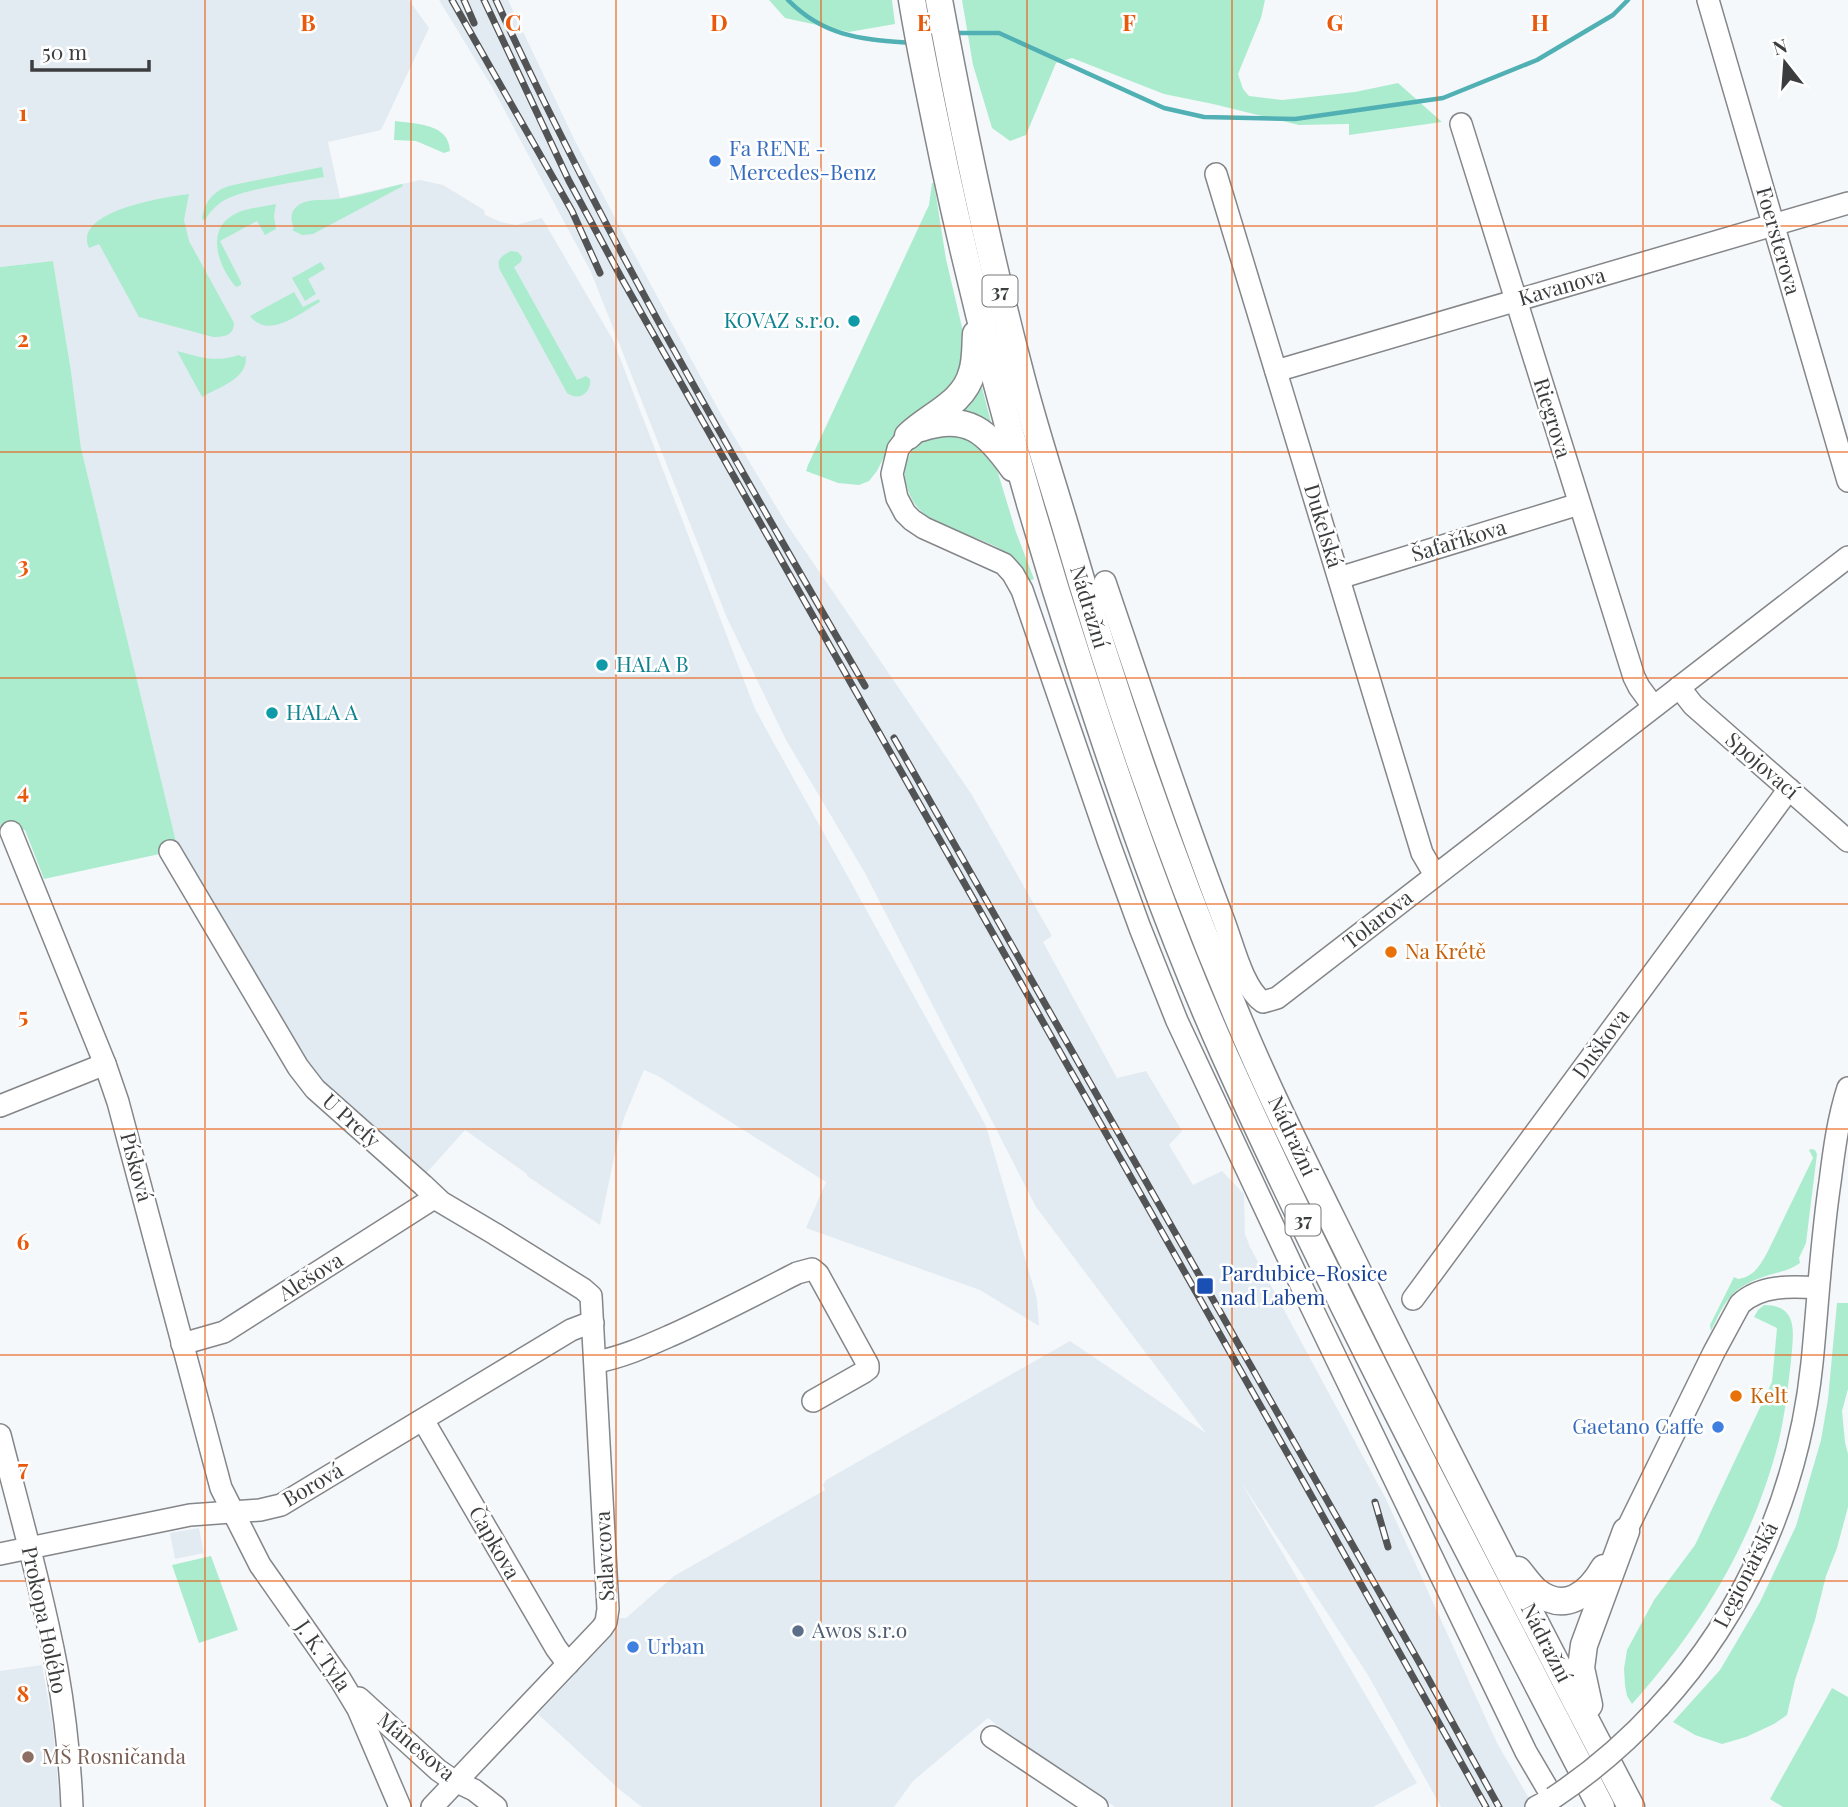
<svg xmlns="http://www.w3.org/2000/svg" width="1848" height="1807" font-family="'Playfair Display',serif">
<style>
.built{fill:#e2ebf2}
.green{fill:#acecce}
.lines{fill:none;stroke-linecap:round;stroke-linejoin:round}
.stream{stroke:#50b0b3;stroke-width:4.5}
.minor-casing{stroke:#848689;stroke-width:24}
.major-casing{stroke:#848689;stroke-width:29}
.minor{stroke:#fff;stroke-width:21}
.major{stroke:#fff;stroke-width:26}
.rail-casing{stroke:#525354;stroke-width:7}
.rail{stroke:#fff;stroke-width:4.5;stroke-dasharray:13;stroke-linecap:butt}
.minor-bridge-casing{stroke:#848689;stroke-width:24;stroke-linecap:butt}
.minor-bridge{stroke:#fff;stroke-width:21}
.grid{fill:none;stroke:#e8590c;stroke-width:2;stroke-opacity:0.55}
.shop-dot{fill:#3f7fe0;stroke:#fff;stroke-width:2.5}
.culture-dot{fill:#0f9aa8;stroke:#fff;stroke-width:2.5}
.food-dot{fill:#e8710a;stroke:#fff;stroke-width:2.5}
.transit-dot{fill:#1a4fb4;stroke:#fff;stroke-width:2.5}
.service-dot{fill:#5c6f8a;stroke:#fff;stroke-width:2.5}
.education-dot{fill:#8d6e63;stroke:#fff;stroke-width:2.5}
.labels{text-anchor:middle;stroke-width:5;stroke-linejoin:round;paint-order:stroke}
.shield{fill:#fff;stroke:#767778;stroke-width:2}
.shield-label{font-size:19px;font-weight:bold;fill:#3c3d3e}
.shop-label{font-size:21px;fill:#366cbe;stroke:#fff;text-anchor:start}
.street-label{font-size:21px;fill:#3c3d3e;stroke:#fff}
.culture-label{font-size:21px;fill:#0d838f;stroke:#fff;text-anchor:start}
.food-label{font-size:21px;fill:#c56008;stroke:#fff;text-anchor:start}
.transit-label{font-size:21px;fill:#164399;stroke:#fff;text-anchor:start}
.service-label{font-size:21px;fill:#4e5e75;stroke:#fff;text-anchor:start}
.education-label{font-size:21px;fill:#785e54;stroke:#fff;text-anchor:start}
.grid-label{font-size:23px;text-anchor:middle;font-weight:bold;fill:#e8590c;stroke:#fff;stroke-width:5;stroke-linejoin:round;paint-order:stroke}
</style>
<rect width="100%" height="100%" fill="#f5f8fb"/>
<g class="built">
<path d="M 0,0 L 409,0 L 429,28 L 381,130 L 328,142 L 340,198 L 420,180 L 443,185 L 484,210 L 485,215 L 501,222 L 516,225 L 542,218 L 613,340 L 755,709 L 986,1126 L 1037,1299 L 1039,1326 L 980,1290 L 806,1228 L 826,1182 L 658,1076 L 644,1070 L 624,1118 L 618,1139 L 600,1225 L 527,1176 L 527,1174 L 465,1130 L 422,1178 L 314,1079 L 178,850 L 81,448 L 71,371 L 53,261 L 0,267 Z"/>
<path d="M 439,0 L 508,0 L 576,143 L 625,237 L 722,416 L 786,523 L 972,795 L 1052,936 L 1043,942 L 1117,1078 L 1146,1071 L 1182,1131 L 1169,1145 L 1193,1185 L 1222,1171 L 1244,1194 L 1245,1234 L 1250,1247 L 1386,1499 L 1497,1743 L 1534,1807 L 1441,1807 L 1368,1675 L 1241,1482 L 1417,1783 L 1373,1807 L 1115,1807 L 1004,1731 L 988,1718 L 913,1781 L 894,1807 L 642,1807 L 620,1790 L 538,1714 L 617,1630 L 619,1618 L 626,1618 L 674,1576 L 825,1490 L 823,1485 L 826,1480 L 1070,1341 L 1206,1433 L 1036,1207 L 865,873 L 786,740 L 727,618 L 591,272 L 492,87 Z"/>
<path d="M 199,1528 L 204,1553 L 175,1559 L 170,1533 Z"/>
<path d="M 42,1665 L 53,1728 L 60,1807 L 0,1807 L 0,1671 Z"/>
</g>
<g class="green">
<path d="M 769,0 L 892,0 L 895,24 L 849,32 L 785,18 Z"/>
<path d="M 962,0 L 1265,0 L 1261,18 L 1238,74 L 1243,89 L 1249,96 L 1282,100 L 1355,92 L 1398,83 L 1442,122 L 1349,135 L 1349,124 L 1299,125 L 1213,104 L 1164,94 L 1072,58 L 1056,63 L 1026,135 L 1010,141 L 992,128 L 973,65 Z"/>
<path d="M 395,121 C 416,124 449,123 450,151 L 444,153 L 416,141 L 394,140 Z"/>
<path d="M 322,167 L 324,177 C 299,182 239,189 220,203 C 214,208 209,213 205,220 L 203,220 L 202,218 C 205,200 215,189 233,185 Z"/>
<path d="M 932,183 L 934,183 L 946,259 L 965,340 L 962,382 L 891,443 L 877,471 L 869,481 L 859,485 L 838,483 L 806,471 L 808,465 L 929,205 Z"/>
<path d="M 402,184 L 403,186 L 313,234 L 302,235 L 292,230 L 294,228 C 290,219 290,210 300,204 C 310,198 325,201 337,199 C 359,196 381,189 402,184 Z"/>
<path d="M 189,194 L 184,220 L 189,241 L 234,323 C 234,336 223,337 213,337 L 139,317 L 99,244 L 89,248 C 72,211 165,197 189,194 Z"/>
<path d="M 276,204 L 274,216 L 276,229 L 265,235 L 257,221 L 220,241 L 241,282 L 241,285 L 236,287 C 219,268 205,231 233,215 C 245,208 262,207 276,204 Z"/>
<path d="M 511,251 L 518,252 L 522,257 L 521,262 L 514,267 L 577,380 L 586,376 L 590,379 C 592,392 579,402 567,393 L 500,270 C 496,260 501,256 511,251 Z"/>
<path d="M 53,261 L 71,371 L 81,448 L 178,850 L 44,879 L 25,830 L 0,826 L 0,267 Z"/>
<path d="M 321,262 L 325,269 L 308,279 L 316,294 L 305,301 L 292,278 Z"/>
<path d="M 294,292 L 303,307 L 319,299 L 320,302 C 300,313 269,340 250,316 Z"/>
<path d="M 177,351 C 201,357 214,363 239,355 L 242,357 L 246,356 C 248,379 219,387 202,397 Z"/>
<path d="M 979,376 L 993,430 L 949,414 Z"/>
<path d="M 962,431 L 994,460 L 1016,532 L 1034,579 L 1029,581 C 1022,569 1012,557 1000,549 C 970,531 920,529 908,490 C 905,481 903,473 906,464 C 915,434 936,435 962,431 Z"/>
<path d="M 1811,1149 L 1815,1150 L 1817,1154 L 1806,1243 L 1799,1258 L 1800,1263 C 1791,1270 1779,1272 1769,1275 C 1731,1287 1727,1298 1711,1331 L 1710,1325 L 1734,1277 L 1738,1279 C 1754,1277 1760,1265 1767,1253 L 1813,1158 L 1809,1150 Z"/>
<path d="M 1837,1303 L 1848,1303 L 1848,1389 L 1842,1411 L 1845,1442 L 1848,1454 L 1848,1507 L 1837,1548 L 1826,1576 L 1815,1620 L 1795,1680 L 1787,1715 L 1774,1724 L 1746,1737 L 1722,1744 L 1695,1735 L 1673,1722 L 1720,1670 L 1760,1602 L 1796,1526 L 1821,1440 L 1828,1399 Z"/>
<path d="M 1764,1305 C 1800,1305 1793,1335 1791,1361 C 1788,1387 1785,1414 1779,1440 C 1754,1541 1701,1627 1632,1704 L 1627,1696 L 1625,1685 L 1624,1669 L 1627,1650 L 1654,1600 L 1695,1545 L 1772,1382 L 1777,1328 L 1754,1317 L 1758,1310 Z"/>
<path d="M 211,1556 L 238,1630 L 199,1643 L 172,1565 Z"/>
<path d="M 1832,1688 L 1848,1697 L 1848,1807 L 1783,1807 L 1770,1799 Z"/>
</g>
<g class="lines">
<g class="stream">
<path d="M 788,0 C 824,37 862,39 910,43"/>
<path d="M 953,33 L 999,33 L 1164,108 L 1204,117 L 1295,119 L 1443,98 L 1537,60 L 1613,15 L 1628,0"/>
</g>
<g class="minor-casing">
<g id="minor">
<path d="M 1708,0 L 1848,481"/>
<path d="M 1461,124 L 1634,677 L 1639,687 L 1653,706"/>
<path d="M 1216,174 L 1422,853 L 1435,875"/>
<path d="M 1276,371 L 1848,203"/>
<path d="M 908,436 L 898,449 L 892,474 L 897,498 L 905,513 L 912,520 L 924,528 L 1004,564 L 1013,574 L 1022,590 L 1109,843 L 1140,928 L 1177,1021 L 1308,1300 L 1526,1752 L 1553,1798 L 1536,1807"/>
<path d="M 1339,578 L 1579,504"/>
<path d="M 1105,582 C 1143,694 1180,806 1222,916 C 1232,940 1242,988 1263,1002 L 1277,998 L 1848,557"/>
<path d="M 1679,687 L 1693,705 L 1848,841"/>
<path d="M 11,832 L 105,1064 L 118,1102 L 221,1488 L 260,1565 L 340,1679 L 358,1709 L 400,1807"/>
<path d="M 170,851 L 298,1067 L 315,1089 L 423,1185 L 441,1202 L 495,1234 L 583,1289 L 591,1296 L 608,1609 L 606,1622 L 602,1628 L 432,1807"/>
<path d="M 0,1106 L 105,1064"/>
<path d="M 1413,1299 L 1789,789"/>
<path d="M 182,1344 L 224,1332 L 434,1198"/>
<path d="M 596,1362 C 623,1357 647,1346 672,1335 C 714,1316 756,1294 797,1273 L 812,1269 L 818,1274 L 868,1365 L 868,1369 L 864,1372 L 813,1401"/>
<path d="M 423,1420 L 556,1648 L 568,1664"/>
<path d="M 0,1435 C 20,1513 42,1590 57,1669 C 65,1714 70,1761 72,1807"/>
<path d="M 1626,1531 L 1714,1352 L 1740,1304 C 1760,1285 1791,1286 1818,1288"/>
<path d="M 0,1554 L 190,1515 L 260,1510 L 281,1505 L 571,1330 L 584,1325 L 593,1323"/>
<path d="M 359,1698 L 438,1770 L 451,1779 L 474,1790 L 496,1807"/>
<path d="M 1659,1707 C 1746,1613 1799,1490 1812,1363 C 1818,1303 1821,1242 1830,1182 C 1834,1150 1838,1119 1848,1088"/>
<path d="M 992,1737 L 1097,1807"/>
</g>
</g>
<g class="major-casing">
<g id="major">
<path d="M 912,0 C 921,55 933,109 944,163 C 981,335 1027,504 1082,672 C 1124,801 1169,931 1225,1056 C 1340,1311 1473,1558 1601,1807"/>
<path d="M 939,0 C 962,125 988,250 1020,372 C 1033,423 1049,472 1064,522 C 1112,688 1168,852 1235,1011 C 1272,1101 1317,1188 1360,1276 C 1447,1454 1539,1631 1631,1807"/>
<path d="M 921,428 C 968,412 988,433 1013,468"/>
<path d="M 908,436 C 929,415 964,404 972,372 C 976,360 975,347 976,334"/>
<path d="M 1518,1570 C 1524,1577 1529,1585 1536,1591 C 1565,1614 1589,1594 1604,1568"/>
<path d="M 1589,1705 L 1581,1668 L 1584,1645 L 1626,1531"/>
</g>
</g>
<use href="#minor" class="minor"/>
<use href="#major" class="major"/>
<g class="rail-casing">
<g id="rail">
<path d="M 452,0 L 572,211 L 600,273"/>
<path d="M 464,0 L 474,23"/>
<path d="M 484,0 L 569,181 L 622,279 L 1303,1481 L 1486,1807"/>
<path d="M 496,0 C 604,237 736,461 865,686"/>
<path d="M 894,738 L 1419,1662 L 1499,1807"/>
<path d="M 1375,1502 L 1388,1547"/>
</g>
</g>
<use href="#rail" class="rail"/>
<g class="minor-bridge-casing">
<path id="minor-bridge" d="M 1553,1798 C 1592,1772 1627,1742 1659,1707"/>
</g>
<use href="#minor-bridge" class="minor-bridge"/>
</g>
<path class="grid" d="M 205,0 L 205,1807M 411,0 L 411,1807M 616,0 L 616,1807M 821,0 L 821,1807M 1027,0 L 1027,1807M 1232,0 L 1232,1807M 1437,0 L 1437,1807M 1643,0 L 1643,1807M 0,226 L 1848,226M 0,452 L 1848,452M 0,678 L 1848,678M 0,904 L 1848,904M 0,1129 L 1848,1129M 0,1355 L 1848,1355M 0,1581 L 1848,1581"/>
<g class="shop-dot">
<circle cx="715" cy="161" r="7"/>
<circle cx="1718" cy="1427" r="7"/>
<circle cx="633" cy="1647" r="7"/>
</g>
<g class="culture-dot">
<circle cx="854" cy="321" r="7"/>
<circle cx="602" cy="665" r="7"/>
<circle cx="272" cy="713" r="7"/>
</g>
<g class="food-dot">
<circle cx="1391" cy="952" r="7"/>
<circle cx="1736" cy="1396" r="7"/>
</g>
<rect class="transit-dot" x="1196" y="1277" width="18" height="18" rx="3.5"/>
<circle class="service-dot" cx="798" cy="1631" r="7"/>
<circle class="education-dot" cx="28" cy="1757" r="7"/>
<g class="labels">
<g class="shield">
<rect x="982.5" y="275.5" width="35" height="31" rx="5"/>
<rect x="1285.5" y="1204.5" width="35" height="31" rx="5"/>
</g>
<g class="shield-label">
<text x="1000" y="298">37</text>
<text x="1303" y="1227">37</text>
</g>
<g class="shop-label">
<text x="729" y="156">Fa RENE -<tspan x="729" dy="24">Mercedes-Benz</tspan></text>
<text x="1704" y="1434" text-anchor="end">Gaetano Caffe</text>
<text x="647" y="1654">Urban</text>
</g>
<g class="street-label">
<text transform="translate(1778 241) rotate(74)" y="7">Foersterova</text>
<text transform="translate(1562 287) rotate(-16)" y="7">Kavanova</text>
<text transform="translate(1552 418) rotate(73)" y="7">Riegrova</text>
<text transform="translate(1323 526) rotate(73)" y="7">Dukelská</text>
<text transform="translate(1459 541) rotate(-17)" y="7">Šafaříkova</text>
<text transform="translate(1089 607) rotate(73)" y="7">Nádražní</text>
<text transform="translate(1762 766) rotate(41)" y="7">Spojovací</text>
<text transform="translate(1378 920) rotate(-38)" y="7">Tolarova</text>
<text transform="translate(1601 1044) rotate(-54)" y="7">Duškova</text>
<text transform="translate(351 1121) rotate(42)" y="7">U Prefy</text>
<text transform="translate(1292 1136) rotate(65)" y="7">Nádražní</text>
<text transform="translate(136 1167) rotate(75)" y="7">Písková</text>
<text transform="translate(311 1277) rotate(-32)" y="7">Alešova</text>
<text transform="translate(313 1485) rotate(-30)" y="7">Borová</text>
<text transform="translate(494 1543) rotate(60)" y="7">Čapkova</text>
<text transform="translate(605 1556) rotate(-93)" y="7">Salavcova</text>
<text transform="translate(1746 1575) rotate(-63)" y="7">Legionářská</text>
<text transform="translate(44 1620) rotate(78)" y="7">Prokopa Holého</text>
<text transform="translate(1546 1643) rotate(63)" y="7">Nádražní</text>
<text transform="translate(323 1656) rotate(56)" y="7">J. K. Tyla</text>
<text transform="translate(416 1747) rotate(40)" y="7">Mánesova</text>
</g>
<g class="culture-label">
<text x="840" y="328" text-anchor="end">KOVAZ s.r.o.</text>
<text x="616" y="672">HALA B</text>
<text x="286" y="720">HALA A</text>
</g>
<g class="food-label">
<text x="1405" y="959">Na Krétě</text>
<text x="1750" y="1403">Kelt</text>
</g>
<g class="transit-label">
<text x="1221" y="1281">Pardubice-Rosice<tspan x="1221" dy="24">nad Labem</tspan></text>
</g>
<g class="service-label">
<text x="812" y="1638">Awos s.r.o</text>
</g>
<g class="education-label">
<text x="42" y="1764">MŠ Rosničanda</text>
</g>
</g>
<g class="grid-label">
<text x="308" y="31">B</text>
<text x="513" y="31">C</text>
<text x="719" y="31">D</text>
<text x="924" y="31">E</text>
<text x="1129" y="31">F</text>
<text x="1335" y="31">G</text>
<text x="1540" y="31">H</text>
<text x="23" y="121">1</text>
<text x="23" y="347">2</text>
<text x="23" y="573">3</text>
<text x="23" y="799">4</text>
<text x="23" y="1024">5</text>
<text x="23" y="1250">6</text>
<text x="23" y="1476">7</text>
<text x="23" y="1702">8</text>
</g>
<g transform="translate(1785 63) rotate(343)" stroke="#ffffff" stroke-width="5" paint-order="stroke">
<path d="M0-5L12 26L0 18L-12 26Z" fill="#3c3d3e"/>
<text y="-10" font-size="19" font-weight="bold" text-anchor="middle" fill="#3c3d3e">N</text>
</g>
<path d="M32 60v10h117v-10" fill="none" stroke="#3c3d3e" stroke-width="3.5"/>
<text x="42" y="60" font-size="21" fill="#3c3d3e" stroke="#ffffff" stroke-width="5" paint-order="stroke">50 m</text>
</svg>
